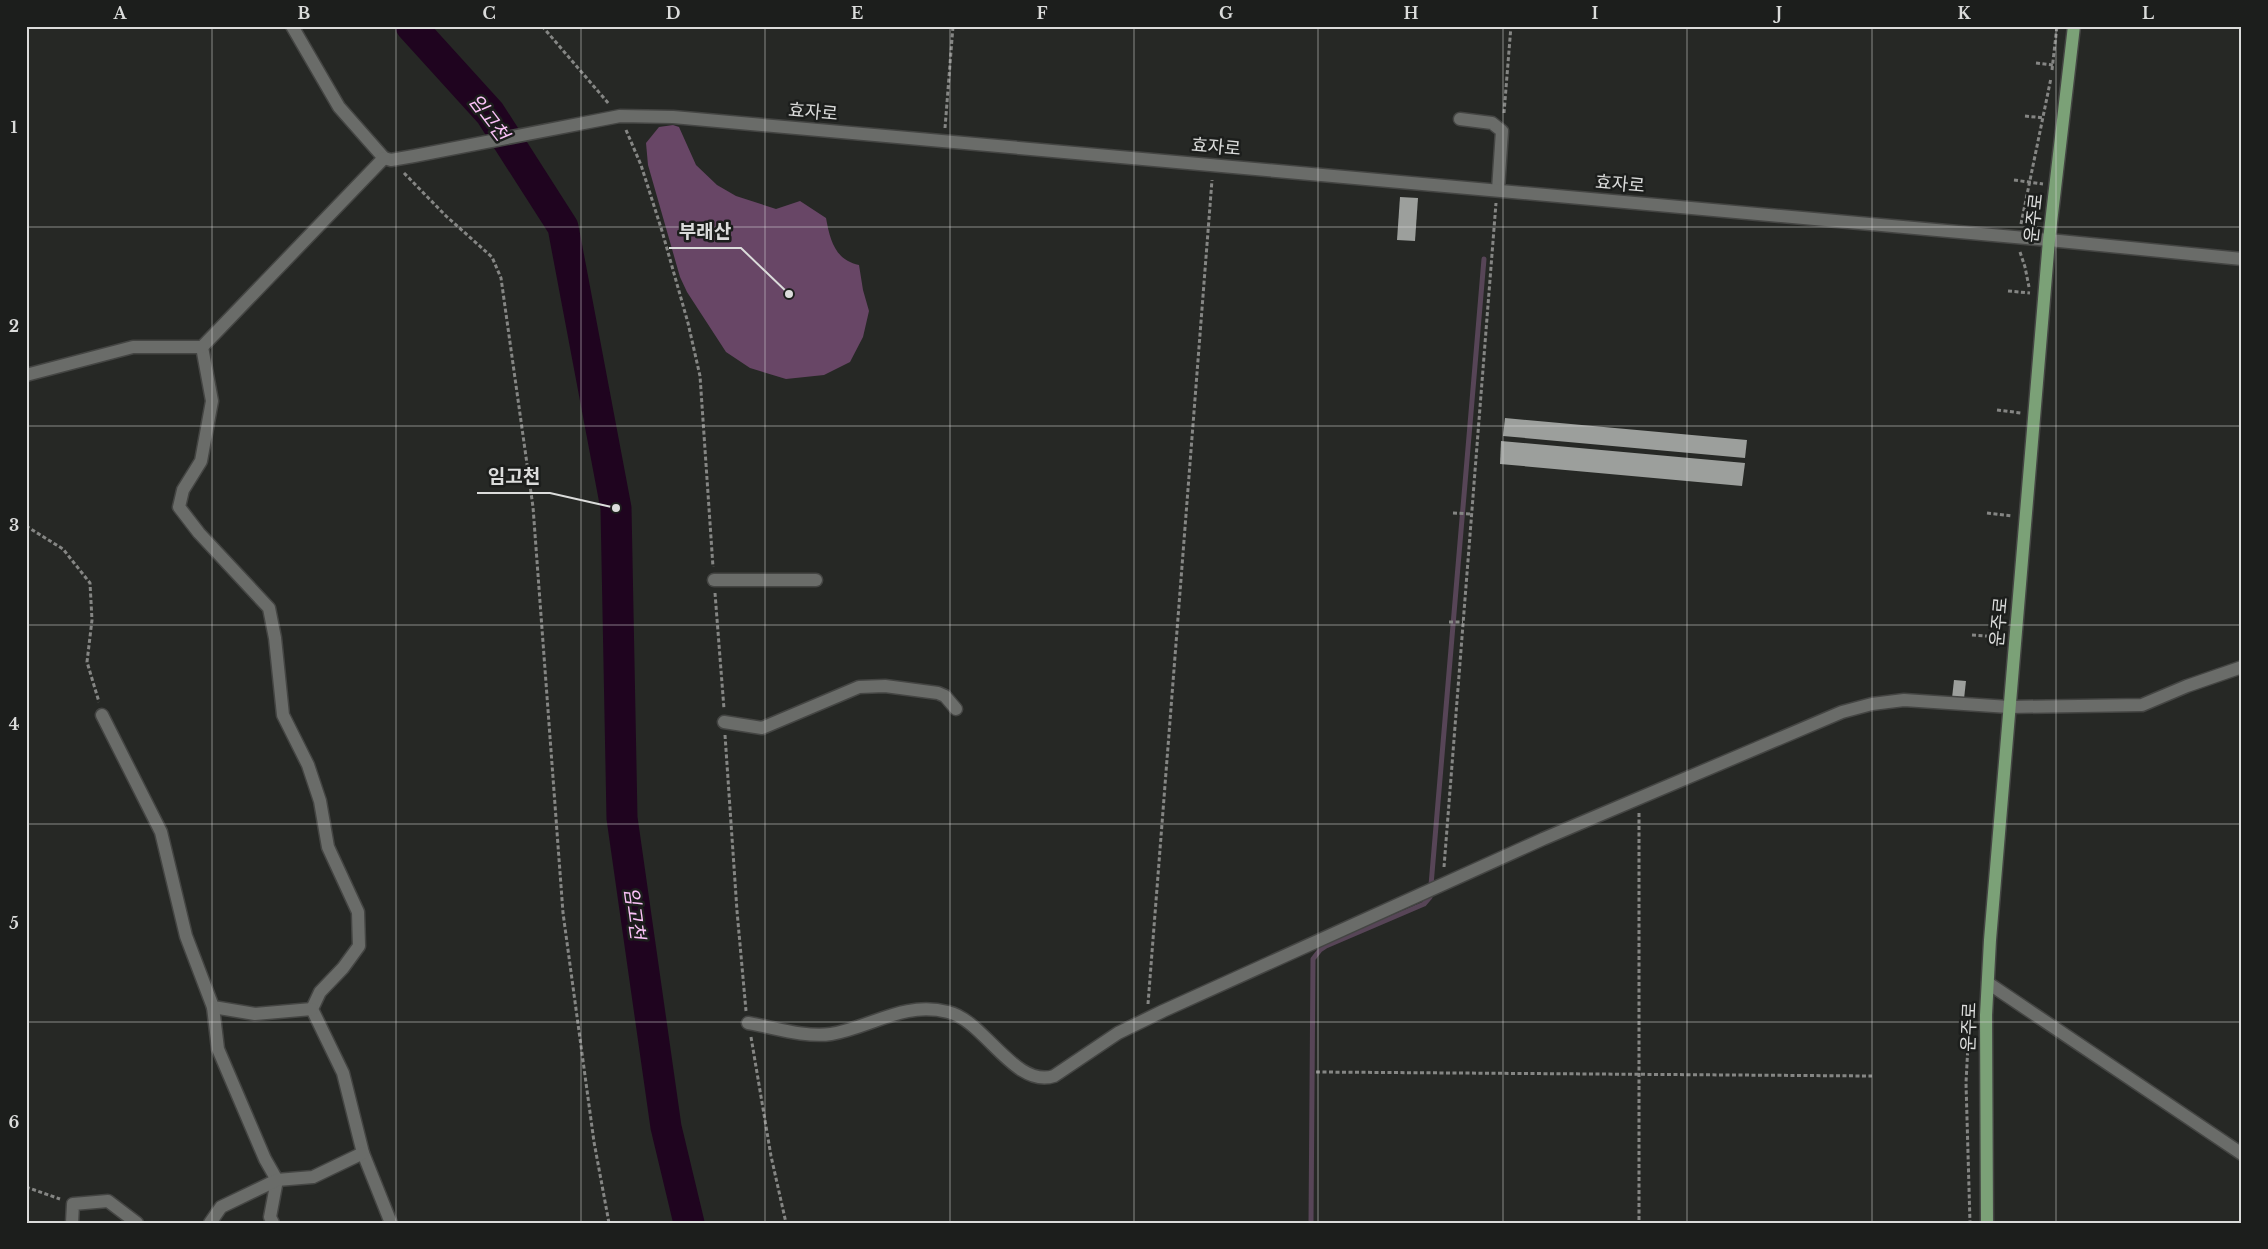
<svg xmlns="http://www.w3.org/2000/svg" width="2268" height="1249" font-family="'Libre Baskerville','Noto Sans KR',serif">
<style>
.forest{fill:#684666}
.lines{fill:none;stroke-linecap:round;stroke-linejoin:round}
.stream{stroke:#574557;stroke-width:5}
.river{stroke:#1f041f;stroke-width:31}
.building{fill:#9c9f9c}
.minor-casing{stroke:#444543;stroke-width:15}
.major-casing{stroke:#444543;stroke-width:15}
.path{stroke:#858684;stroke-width:3;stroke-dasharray:4 2.5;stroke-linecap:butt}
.minor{stroke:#6a6c69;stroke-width:12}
.major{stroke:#7ba177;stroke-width:12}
.grid{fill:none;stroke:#dbdcdb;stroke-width:1;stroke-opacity:0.55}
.labels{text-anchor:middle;stroke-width:5;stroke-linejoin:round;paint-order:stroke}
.street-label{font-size:18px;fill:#dbdcdb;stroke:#1c1e1c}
.water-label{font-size:19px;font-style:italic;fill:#fcc3f9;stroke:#1c1e1c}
.leader{fill:none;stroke:#dbdcdb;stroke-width:2}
.callout-dot{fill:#dbdcdb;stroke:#1c1e1c;stroke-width:2}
.callout-label{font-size:19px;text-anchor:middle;font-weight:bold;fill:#dbdcdb;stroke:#1c1e1c;stroke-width:5;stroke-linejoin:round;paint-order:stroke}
.neatline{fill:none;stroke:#dbdcdb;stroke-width:2}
.grid-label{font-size:16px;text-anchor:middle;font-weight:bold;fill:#dbdcdb}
</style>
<rect width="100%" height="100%" fill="#262825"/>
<path class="forest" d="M 673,125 L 679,127 L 696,165 L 717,185 L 736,196 L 776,209 L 800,201 L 826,218 C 830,240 835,260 859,265 L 863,290 L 869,311 L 863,337 L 850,362 L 824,375 L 786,379 L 750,368 L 726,352 L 687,292 L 680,277 L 648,165 L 646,143 L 659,127 Z"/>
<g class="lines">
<path class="stream" d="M 1311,1223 L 1313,959 L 1320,950 L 1326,946 L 1424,904 L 1430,897 L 1484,259"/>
<path class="river" d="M 411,26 L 490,113 L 563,227 L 616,508 L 622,818 L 666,1127 L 689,1223"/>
</g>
<g class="building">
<path d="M 1400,197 L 1418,198 L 1415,241 L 1397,240 Z"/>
<path d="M 1505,418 L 1747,440 L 1745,458 L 1503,436 Z"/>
<path d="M 1501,441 L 1745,463 L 1742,486 L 1500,464 Z"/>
<path d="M 1954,680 L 1966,681 L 1964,699 L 1952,698 Z"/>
</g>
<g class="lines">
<g class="minor-casing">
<g id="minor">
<path d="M 292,26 L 339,107 L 384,158"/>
<path d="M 1460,119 L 1492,123 L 1502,131 L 1498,190"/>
<path d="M 384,158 L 391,160 L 414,156 L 620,116 L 673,117 L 2049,240 L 2242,259"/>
<path d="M 202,347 L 212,401 L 201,461 L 183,490 L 179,507 L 199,533 L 269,608 L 275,638 L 283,715 L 308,765 L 320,801 L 328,847 L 358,912 L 359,946 L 343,968 L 320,992 L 312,1009 L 343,1073 L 363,1153 L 391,1223"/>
<path d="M 26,375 L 133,347 L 202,347 L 384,158"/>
<path d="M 714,580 L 816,580"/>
<path d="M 102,715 L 161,832 L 186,936 L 213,1007 L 255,1014 L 312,1009"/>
<path d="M 724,722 L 762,728 L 859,687 L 885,686 L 938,693 L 945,696 L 956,709"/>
<path d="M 1988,983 L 2242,1154"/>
<path d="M 213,1007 L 218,1049 L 265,1159 L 277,1180 L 270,1217 L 273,1223"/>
<path d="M 748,1023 C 772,1027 806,1038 831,1034 C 872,1027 903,1001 948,1012 C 984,1020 1015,1089 1054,1076 L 1118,1033 L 1163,1011 L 1543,839 L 1842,712 L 1872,704 L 1904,700 L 2009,707 L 2142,705 L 2187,686 L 2242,667"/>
<path d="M 72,1223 L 73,1204 L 108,1201 L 137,1223"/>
<path d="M 210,1223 L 221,1207 L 277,1180 L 313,1177 L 363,1153"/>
</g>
</g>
<g class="major-casing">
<path id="major" d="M 1987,1223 L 1986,1015 L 1990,940 L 2049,240 L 2074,26"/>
</g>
<g class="path">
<path d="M 542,26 L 609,104"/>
<path d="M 2036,63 L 2053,65"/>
<path d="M 2052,70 L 2057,26"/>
<path d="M 1504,113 L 1511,26"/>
<path d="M 2025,116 L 2044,118"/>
<path d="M 945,128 L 953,26"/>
<path d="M 626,130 L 641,165 L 662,231 L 688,323 L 700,376 L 713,567"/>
<path d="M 404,173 L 446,216 L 492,257 L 501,278 L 533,507 L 563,913 L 594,1142 L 609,1223"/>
<path d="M 2014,180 L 2043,184"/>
<path d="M 2021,224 L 2051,78"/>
<path d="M 2020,252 L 2025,267 L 2029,287"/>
<path d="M 2008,291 L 2030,293"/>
<path d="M 1997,410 L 2021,413"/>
<path d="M 1453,513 L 1472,514"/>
<path d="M 1987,513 L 2012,516"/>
<path d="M 26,526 L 63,549 L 90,583 L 92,620 L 87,662 L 99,702"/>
<path d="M 715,593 L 724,709"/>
<path d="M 1449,622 L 1463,622"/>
<path d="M 1972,635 L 2001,637"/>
<path d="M 725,735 L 737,911 L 746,1011"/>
<path d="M 1639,813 L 1639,1223"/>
<path d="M 1444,867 L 1496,203"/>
<path d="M 1148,1004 L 1212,180"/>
<path d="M 1970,1006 L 1966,1083 L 1970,1223"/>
<path d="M 751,1037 L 771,1156 L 786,1223"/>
<path d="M 1316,1072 L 1872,1076"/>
<path d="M 26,1187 L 60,1199"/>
</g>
<use href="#minor" class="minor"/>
<use href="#major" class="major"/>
</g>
<path class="grid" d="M 212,26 L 212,1223M 396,26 L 396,1223M 581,26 L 581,1223M 765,26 L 765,1223M 950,26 L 950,1223M 1134,26 L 1134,1223M 1318,26 L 1318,1223M 1503,26 L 1503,1223M 1687,26 L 1687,1223M 1872,26 L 1872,1223M 2056,26 L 2056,1223M 26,227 L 2242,227M 26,426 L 2242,426M 26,625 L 2242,625M 26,824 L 2242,824M 26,1022 L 2242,1022"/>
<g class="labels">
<g class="street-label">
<text transform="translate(813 112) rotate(5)" y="6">효자로</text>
<text transform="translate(1216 147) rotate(5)" y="6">효자로</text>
<text transform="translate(1620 184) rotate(5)" y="6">효자로</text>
<text transform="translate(2034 218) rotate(-84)" y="6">운주로</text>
<text transform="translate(1999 622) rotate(-85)" y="6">운주로</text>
<text transform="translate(1969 1027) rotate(-88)" y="6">운주로</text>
</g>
<g class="water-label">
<text transform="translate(489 117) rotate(53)" y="7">임고천</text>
<text transform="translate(635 913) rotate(82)" y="7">임고천</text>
</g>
</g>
<path class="leader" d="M789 294L741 248H669M616 508L550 493H477"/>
<g class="callout-dot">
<circle cx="789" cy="294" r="5"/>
<circle cx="616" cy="508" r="5"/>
</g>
<g class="callout-label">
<text x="705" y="238">부래산</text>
<text x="514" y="483">임고천</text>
</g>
<rect width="2268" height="1249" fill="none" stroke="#1c1e1c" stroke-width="55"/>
<rect x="28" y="28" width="2212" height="1194" class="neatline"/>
<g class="grid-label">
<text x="120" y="19">A</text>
<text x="304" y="19">B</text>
<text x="489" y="19">C</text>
<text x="673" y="19">D</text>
<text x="857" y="19">E</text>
<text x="1042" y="19">F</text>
<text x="1226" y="19">G</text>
<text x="1411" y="19">H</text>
<text x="1595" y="19">I</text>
<text x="1779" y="19">J</text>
<text x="1964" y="19">K</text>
<text x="2148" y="19">L</text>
<text x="14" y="133">1</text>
<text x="14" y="332">2</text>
<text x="14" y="531">3</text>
<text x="14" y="730">4</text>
<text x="14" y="929">5</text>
<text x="14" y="1128">6</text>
</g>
</svg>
